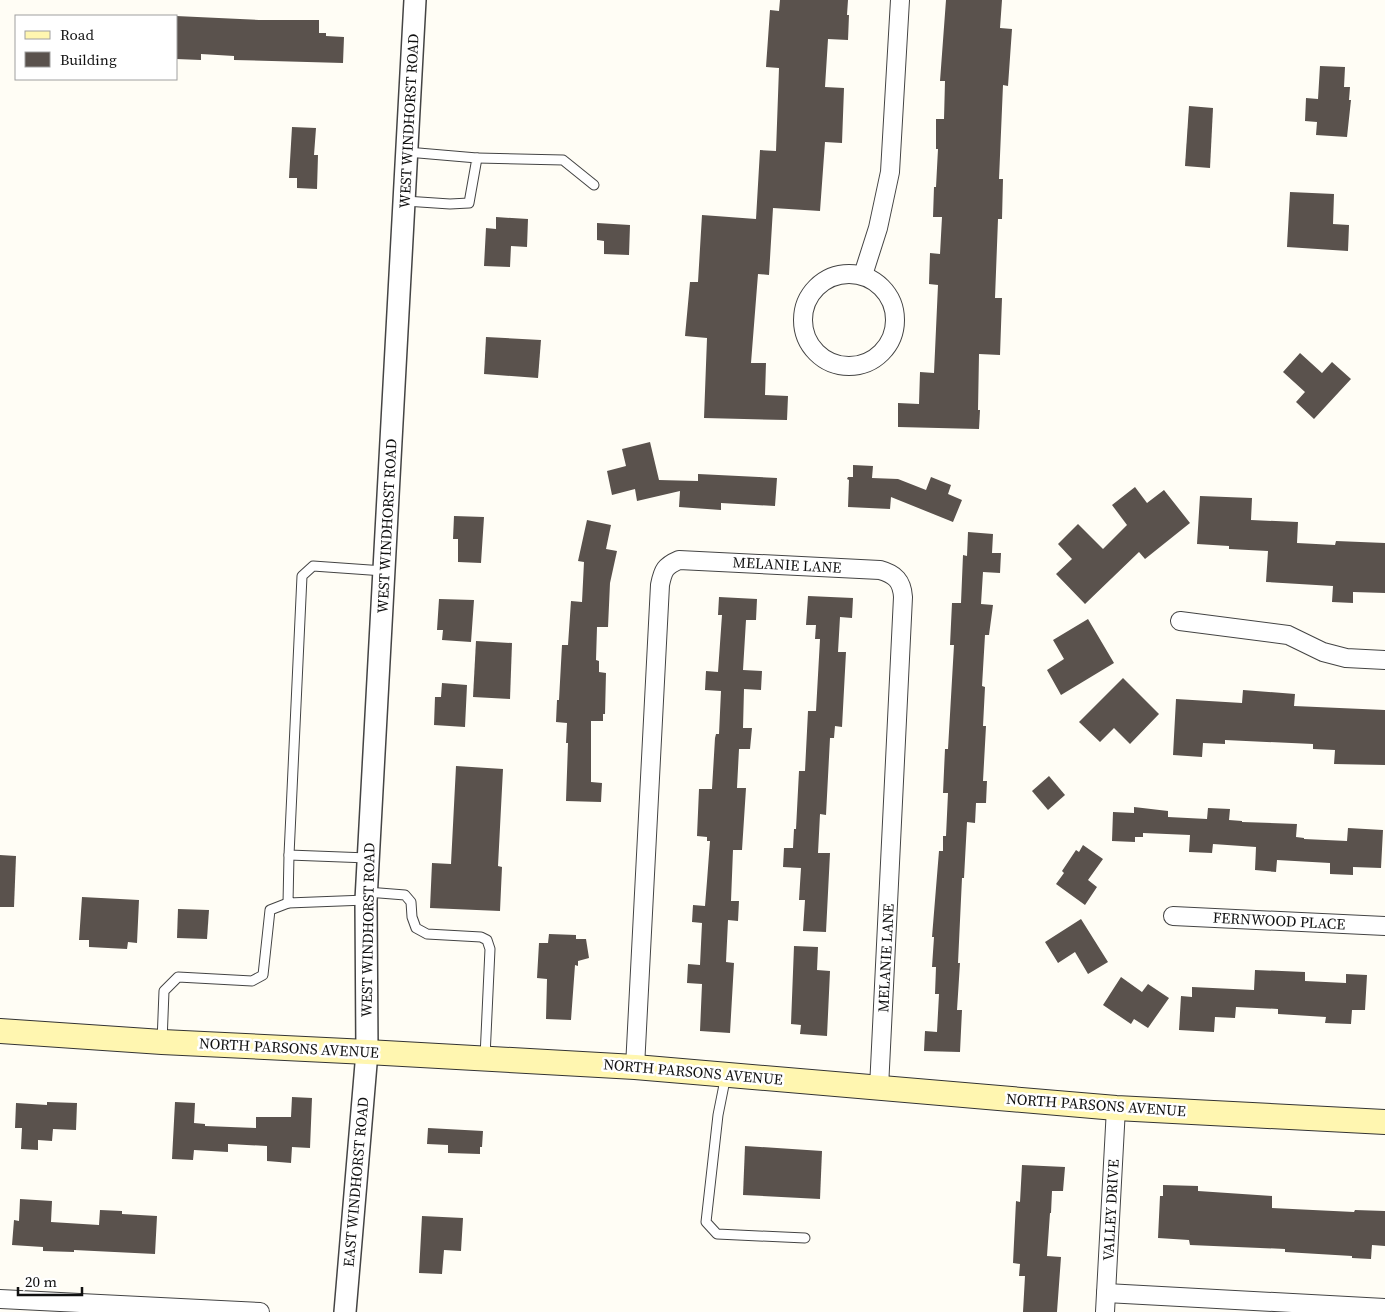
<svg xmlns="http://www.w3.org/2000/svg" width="1385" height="1312" font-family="'Source Serif 4',serif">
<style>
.building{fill:#5a524d}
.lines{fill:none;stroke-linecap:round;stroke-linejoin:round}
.service-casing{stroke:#444;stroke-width:11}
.minor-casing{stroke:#444;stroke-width:20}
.tertiary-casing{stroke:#444;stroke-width:24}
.secondary-casing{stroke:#333;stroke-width:26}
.service{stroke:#fff;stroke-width:9}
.minor{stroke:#fff;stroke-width:18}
.tertiary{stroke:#fff;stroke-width:21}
.secondary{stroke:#fff6b0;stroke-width:24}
.labels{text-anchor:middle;stroke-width:5;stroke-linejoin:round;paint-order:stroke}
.street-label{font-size:15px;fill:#111;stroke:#fff}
</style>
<rect width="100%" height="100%" fill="#fffdf5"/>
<g class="building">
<path d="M 780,0 L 848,0 L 847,15 L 849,15 L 848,40 L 828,39 L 825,87 L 844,88 L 842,143 L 825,142 L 820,211 L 773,208 L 769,275 L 758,274 L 751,363 L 766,363 L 765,395 L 788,396 L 787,420 L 704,418 L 707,338 L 685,336 L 690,282 L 698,282 L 702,215 L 756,219 L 760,150 L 776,151 L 779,68 L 766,67 L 770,10 L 779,11 Z"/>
<path d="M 946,0 L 1002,0 L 1000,28 L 1012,29 L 1008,86 L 1003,85 L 999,179 L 1003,179 L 1002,219 L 998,219 L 995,298 L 1002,298 L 1000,355 L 979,354 L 978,410 L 980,410 L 979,429 L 898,427 L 898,403 L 919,404 L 920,372 L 934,373 L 938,285 L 929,284 L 930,253 L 940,254 L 942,217 L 933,217 L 934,187 L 936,187 L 938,149 L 936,149 L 936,119 L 944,119 L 945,81 L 940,81 Z"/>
<path d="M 176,16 L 259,20 L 319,20 L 319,33 L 326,33 L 326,36 L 344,37 L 343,63 L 234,60 L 234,56 L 201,54 L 201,60 L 176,59 Z"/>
<path d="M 1320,66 L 1345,67 L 1344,87 L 1350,87 L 1349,100 L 1351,100 L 1347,137 L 1316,135 L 1317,122 L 1305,121 L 1306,98 L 1318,99 Z"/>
<path d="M 1189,106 L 1213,108 L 1210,168 L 1185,166 Z"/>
<path d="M 292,127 L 316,128 L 314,155 L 318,155 L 317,189 L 297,188 L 297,178 L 289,178 Z"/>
<path d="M 1290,192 L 1334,194 L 1333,224 L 1349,225 L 1348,251 L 1287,247 Z"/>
<path d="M 496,217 L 528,219 L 527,247 L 511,246 L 510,267 L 484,266 L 486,228 L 496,229 Z"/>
<path d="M 597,223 L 630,225 L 629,255 L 604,254 L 604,241 L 597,240 Z"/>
<path d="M 486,337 L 541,340 L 538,378 L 484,374 Z"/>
<path d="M 1300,353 L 1322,373 L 1332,362 L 1351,379 L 1314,419 L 1296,402 L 1305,392 L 1283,372 Z"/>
<path d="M 650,442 L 659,480 L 698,481 L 698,474 L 777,478 L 775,506 L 721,503 L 721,510 L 679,507 L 680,491 L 637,501 L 635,489 L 612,495 L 607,471 L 626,466 L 622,449 Z"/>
<path d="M 853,465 L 873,466 L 872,478 L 898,479 L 926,490 L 931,477 L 951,485 L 948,494 L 962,500 L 953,522 L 891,497 L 890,509 L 848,507 L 849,480 L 847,479 L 848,477 L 853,477 Z"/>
<path d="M 1135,487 L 1147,503 L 1164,490 L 1190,523 L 1145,559 L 1139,552 L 1085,604 L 1056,574 L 1072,559 L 1058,544 L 1078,524 L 1103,549 L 1127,525 L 1112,505 Z"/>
<path d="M 1200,496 L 1252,498 L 1251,520 L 1298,522 L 1297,543 L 1335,545 L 1336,541 L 1385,543 L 1385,593 L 1353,592 L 1353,603 L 1332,602 L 1333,586 L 1266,582 L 1268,551 L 1229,549 L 1229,546 L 1197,544 Z"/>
<path d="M 454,516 L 484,517 L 481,563 L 458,562 L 458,539 L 453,539 Z"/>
<path d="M 587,520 L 611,525 L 606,549 L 617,551 L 610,583 L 608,627 L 597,627 L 596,660 L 599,661 L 599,672 L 606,673 L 605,714 L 603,714 L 603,721 L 591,721 L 591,782 L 602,783 L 601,802 L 566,801 L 568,743 L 566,743 L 567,723 L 556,722 L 557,700 L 559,700 L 562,645 L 568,645 L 571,601 L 582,602 L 584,562 L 578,561 Z"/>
<path d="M 968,532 L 993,534 L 992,553 L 1001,553 L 1000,573 L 983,572 L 981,604 L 993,605 L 989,635 L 985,635 L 982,686 L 985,687 L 983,726 L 986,726 L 983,781 L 987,781 L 986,803 L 976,803 L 975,823 L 967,822 L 964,878 L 962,878 L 958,963 L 960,963 L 957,1010 L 962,1010 L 960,1052 L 924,1051 L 925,1031 L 937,1032 L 939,994 L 935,994 L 936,967 L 932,967 L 934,937 L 932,937 L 939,851 L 943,851 L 943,836 L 946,836 L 948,793 L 943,793 L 945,749 L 948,749 L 954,645 L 950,645 L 952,603 L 961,603 L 963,555 L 967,556 Z"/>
<path d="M 808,596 L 853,598 L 852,618 L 840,617 L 838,652 L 846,652 L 842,727 L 835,726 L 834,738 L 830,738 L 826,815 L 820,814 L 818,853 L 830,853 L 826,932 L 803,931 L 805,900 L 799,900 L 801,868 L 783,867 L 784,848 L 793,848 L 794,829 L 796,829 L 799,771 L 805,771 L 808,711 L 816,711 L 820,639 L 815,639 L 816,625 L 806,625 Z"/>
<path d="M 719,597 L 757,599 L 756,620 L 746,620 L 743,670 L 762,671 L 761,690 L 744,689 L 743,728 L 752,728 L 750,749 L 739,749 L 737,788 L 746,788 L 742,850 L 733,850 L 731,901 L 739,901 L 738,921 L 728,920 L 726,962 L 734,963 L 730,1033 L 700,1031 L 702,984 L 687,983 L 688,964 L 700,965 L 702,923 L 692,922 L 693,905 L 705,906 L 707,881 L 710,841 L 707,841 L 707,837 L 697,836 L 699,789 L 712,789 L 715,738 L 716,734 L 719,734 L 721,691 L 705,690 L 706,671 L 718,672 L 722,615 L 718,615 Z"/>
<path d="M 439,599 L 474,600 L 471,642 L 442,640 L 443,630 L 437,630 Z"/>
<path d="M 1088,619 L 1114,663 L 1061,695 L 1047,670 L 1064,659 L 1053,640 Z"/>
<path d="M 476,641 L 512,643 L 510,699 L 473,697 Z"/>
<path d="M 1123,678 L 1159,714 L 1130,744 L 1114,728 L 1100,742 L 1079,722 Z"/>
<path d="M 442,683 L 467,685 L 465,727 L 434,725 L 435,697 L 441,697 Z"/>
<path d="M 1243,690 L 1295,694 L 1294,706 L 1385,710 L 1385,765 L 1334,764 L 1335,750 L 1313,749 L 1313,744 L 1225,740 L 1225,744 L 1203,743 L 1202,757 L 1173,755 L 1176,699 L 1242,703 Z"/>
<path d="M 456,766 L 503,769 L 498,866 L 502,867 L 500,911 L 430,908 L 432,863 L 451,864 Z"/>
<path d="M 1049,776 L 1065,795 L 1048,810 L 1032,791 Z"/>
<path d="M 1134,807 L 1168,811 L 1168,817 L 1207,819 L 1208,808 L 1230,809 L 1229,820 L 1242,821 L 1242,822 L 1297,824 L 1296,837 L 1304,838 L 1304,839 L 1347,841 L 1348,828 L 1383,830 L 1381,868 L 1353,867 L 1353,875 L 1330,874 L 1330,863 L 1277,860 L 1276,872 L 1255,870 L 1256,847 L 1213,844 L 1212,853 L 1189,852 L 1190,835 L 1143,833 L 1143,837 L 1135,837 L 1135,842 L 1112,841 L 1113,812 L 1134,813 Z"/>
<path d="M 1083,845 L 1103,859 L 1088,880 L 1097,887 L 1085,905 L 1056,884 L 1064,873 L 1062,871 L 1076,850 L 1079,852 Z"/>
<path d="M 0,855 L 16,856 L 14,907 L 0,907 Z"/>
<path d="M 82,897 L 139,900 L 137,943 L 128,942 L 127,949 L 89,947 L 89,940 L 79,940 Z"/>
<path d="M 178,909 L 209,910 L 207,939 L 177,938 Z"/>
<path d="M 1081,919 L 1108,962 L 1088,974 L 1075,952 L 1058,963 L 1045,942 Z"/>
<path d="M 549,934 L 576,935 L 576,939 L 586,939 L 589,958 L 578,961 L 578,966 L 575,965 L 571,1020 L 546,1019 L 547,979 L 537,978 L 539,943 L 548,943 Z"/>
<path d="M 794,946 L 818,947 L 817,970 L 830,971 L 827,1036 L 800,1034 L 801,1025 L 791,1024 Z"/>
<path d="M 1255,970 L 1305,972 L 1305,981 L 1346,983 L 1346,974 L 1367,975 L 1365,1010 L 1352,1010 L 1351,1024 L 1325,1023 L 1326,1017 L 1278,1014 L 1278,1009 L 1236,1007 L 1235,1018 L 1215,1017 L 1214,1032 L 1179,1030 L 1181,996 L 1192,997 L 1192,987 L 1254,990 Z"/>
<path d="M 1121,977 L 1142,992 L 1148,984 L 1169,998 L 1148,1028 L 1134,1019 L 1131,1024 L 1103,1005 Z"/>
<path d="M 292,1097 L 312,1098 L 310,1148 L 292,1147 L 291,1163 L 267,1161 L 267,1146 L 228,1144 L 228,1152 L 194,1150 L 193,1160 L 172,1159 L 175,1102 L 195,1103 L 194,1123 L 205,1124 L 205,1126 L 256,1128 L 256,1117 L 291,1117 Z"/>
<path d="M 47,1102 L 77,1103 L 76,1130 L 53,1129 L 52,1141 L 38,1140 L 38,1150 L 21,1149 L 22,1128 L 15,1128 L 16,1103 L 47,1105 Z"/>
<path d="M 428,1128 L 483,1131 L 482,1147 L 480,1147 L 480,1154 L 448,1153 L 448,1145 L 427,1144 Z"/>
<path d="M 745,1146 L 822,1151 L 820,1199 L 743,1195 Z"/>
<path d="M 1022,1165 L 1065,1167 L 1063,1191 L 1052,1191 L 1051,1213 L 1050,1213 L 1047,1256 L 1061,1257 L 1057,1312 L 1023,1312 L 1025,1276 L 1019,1276 L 1020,1264 L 1013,1263 L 1016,1201 L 1020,1202 Z"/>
<path d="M 1163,1185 L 1198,1186 L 1198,1191 L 1272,1196 L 1272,1208 L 1354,1212 L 1355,1210 L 1385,1211 L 1385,1246 L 1372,1245 L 1371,1259 L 1352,1258 L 1352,1256 L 1285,1252 L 1285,1249 L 1190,1245 L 1189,1240 L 1158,1238 L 1160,1196 L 1163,1196 Z"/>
<path d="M 20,1199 L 52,1201 L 51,1222 L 99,1225 L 100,1210 L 122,1211 L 122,1214 L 157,1216 L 155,1254 L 74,1250 L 74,1252 L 43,1251 L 43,1247 L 12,1245 L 14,1220 L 19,1221 Z"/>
<path d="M 422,1216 L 463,1218 L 461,1251 L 444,1250 L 442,1274 L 419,1273 Z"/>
</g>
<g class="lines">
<g class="service-casing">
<g id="service">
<path d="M 477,158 L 563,160 L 594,185"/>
<path d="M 405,201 L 450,204 L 469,203 L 477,158 L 407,152"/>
<path d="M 289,855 L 288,903 L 366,900"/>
<path d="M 368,858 L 289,855 L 302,576 L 313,566 L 384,571"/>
<path d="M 367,892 L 405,895 L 411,902 L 412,917 L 416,928 L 427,934 L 481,937 L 487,940 L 490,949 L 485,1057"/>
<path d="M 162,1042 L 164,991 L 178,977 L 252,981 L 263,975 L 270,910 L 288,903"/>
<path d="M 726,1075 L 718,1115 L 706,1222 L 717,1234 L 805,1238"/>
</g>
</g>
<g class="minor-casing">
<g id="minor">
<circle cx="849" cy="320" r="46"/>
<path d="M 863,275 L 878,228 L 890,172 L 900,0"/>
<path d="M 1180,621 L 1288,635 L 1323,652 L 1346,658 L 1385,660"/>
<path d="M 1173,916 L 1385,926"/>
<path d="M 635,1067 L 660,585 C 663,570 665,566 679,560 L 880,570 C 895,574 902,581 903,597 L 879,1088"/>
<path d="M 1106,1293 L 1385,1308"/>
<path d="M 0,1299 L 260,1312"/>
<path d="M 1105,1312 L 1116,1108"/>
</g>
</g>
<g class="tertiary-casing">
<path id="tertiary" d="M 345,1312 L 367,1052 L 366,900 L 415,0"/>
</g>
<g class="secondary-casing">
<path id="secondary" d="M 0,1031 L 162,1042 L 367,1052 L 635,1067 L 1116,1108 L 1385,1122"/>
</g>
<use href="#service" class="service"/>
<use href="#minor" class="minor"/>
<use href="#tertiary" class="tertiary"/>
<use href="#secondary" class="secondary"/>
</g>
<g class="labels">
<g class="street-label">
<text transform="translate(409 121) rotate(-87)" y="5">WEST WINDHORST ROAD</text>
<text transform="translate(387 526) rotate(-87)" y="5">WEST WINDHORST ROAD</text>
<text transform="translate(787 565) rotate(3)" y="5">MELANIE LANE</text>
<text transform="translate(1279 921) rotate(3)" y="5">FERNWOOD PLACE</text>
<text transform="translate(368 930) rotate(-89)" y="5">WEST WINDHORST ROAD</text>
<text transform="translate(886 958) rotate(-87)" y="5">MELANIE LANE</text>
<text transform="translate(289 1048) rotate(3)" y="5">NORTH PARSONS AVENUE</text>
<text transform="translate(693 1072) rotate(5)" y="5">NORTH PARSONS AVENUE</text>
<text transform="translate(1096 1105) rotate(4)" y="5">NORTH PARSONS AVENUE</text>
<text transform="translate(356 1182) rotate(-85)" y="5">EAST WINDHORST ROAD</text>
<text transform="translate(1111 1210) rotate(-87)" y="5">VALLEY DRIVE</text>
</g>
</g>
<rect x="15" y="15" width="162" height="65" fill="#ffffff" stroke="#a0a0a0"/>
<rect x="25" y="31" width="25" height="8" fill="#fff6b0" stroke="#a0a0a0"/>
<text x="60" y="40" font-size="15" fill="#111111">Road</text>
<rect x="25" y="52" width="25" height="15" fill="#5a524d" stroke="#a0a0a0"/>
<text x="60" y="65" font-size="15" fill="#111111">Building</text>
<path d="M18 1287v8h64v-8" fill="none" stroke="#111111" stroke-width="2.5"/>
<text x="25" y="1287" font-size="15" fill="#111111" stroke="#ffffff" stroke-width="4" paint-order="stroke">20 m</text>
</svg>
